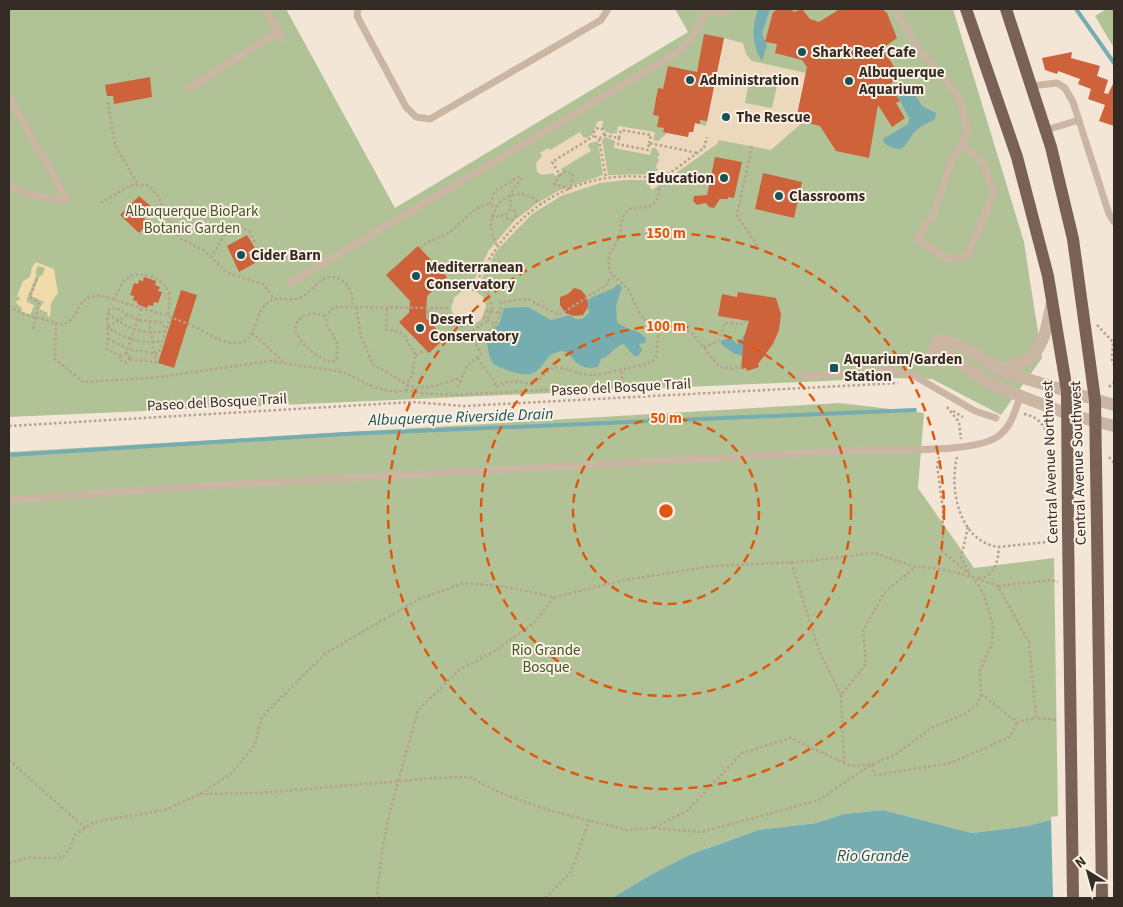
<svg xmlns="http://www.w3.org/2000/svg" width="1123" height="907" font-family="'Source Sans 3',sans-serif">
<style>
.green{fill:#b2c297}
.sand{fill:#f1dbab}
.plaza{fill:#ecd8bd;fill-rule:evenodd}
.water{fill:#75adb1}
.pier{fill:#f3e6d7}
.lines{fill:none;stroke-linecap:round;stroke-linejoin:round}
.stream{stroke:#75adb1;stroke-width:4}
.building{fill:#ce623a}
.path{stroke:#b7a08d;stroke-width:2.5;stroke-dasharray:2.5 2.5;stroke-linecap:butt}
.service{stroke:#cbb6a3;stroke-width:7}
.minor{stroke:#cbb6a3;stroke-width:12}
.tertiary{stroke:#cbb6a3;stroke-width:12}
.primary{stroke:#796255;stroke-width:12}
.path-bridge{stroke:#b7a08d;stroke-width:2.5;stroke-dasharray:2.5 2.5;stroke-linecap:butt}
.primary-bridge{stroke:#796255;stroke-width:12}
.ring{fill:none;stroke:#df570d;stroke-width:2.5;stroke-dasharray:9 6}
.poi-dot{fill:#195359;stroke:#faf0e4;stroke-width:2}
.labels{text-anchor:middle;stroke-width:4;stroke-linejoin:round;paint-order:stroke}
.poi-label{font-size:15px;font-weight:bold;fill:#352b25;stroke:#faf0e4;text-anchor:start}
.park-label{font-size:15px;fill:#435528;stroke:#faf0e4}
.street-label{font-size:15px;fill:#352b25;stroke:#faf0e4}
.water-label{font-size:16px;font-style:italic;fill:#195359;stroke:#faf0e4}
.centre{fill:#df570d;stroke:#faf0e4;stroke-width:2.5}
.ring-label{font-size:15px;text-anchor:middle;font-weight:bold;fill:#df570d;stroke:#faf0e4;stroke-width:4;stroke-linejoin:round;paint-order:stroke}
</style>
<rect width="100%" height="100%" fill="#f3e6d7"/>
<g class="green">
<path d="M 9,9 L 286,9 L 395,208 L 688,32 L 675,9 L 953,9 L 1024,242 L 1042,358 L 1001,415 L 932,379 L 891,378 L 9,417 Z"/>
<path d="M 1106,9 L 1114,9 L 1114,48 L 1095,16 Z"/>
<path d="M 840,403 L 924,413 L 918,488 L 974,568 L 1054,558 L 1058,818 L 1027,826 L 972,833 L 883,810 L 844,814 L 816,823 L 758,830 L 708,848 L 652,874 L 612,898 L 9,898 L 9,452 Z"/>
</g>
<path class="sand" d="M 36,262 L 54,269 L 58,293 L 51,303 L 50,317 L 47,316 L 48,313 L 39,309 L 44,302 L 31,296 L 40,275 L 42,276 L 45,268 L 38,266 L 35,273 L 37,274 L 27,298 L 27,302 L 34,305 L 30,315 L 21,311 L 22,308 L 15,302 L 21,299 L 17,296 L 23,281 L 30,277 L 32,267 Z"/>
<path class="plaza" d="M 724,38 L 743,43 L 746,54 L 752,61 L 806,73 L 796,120 L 803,122 L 771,150 L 719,140 L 717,144 L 652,190 L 649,186 L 653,183 L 651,180 L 625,180 L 600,183 L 561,196 L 532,214 L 497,250 L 481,280 L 481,289 L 477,288 L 476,291 L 483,297 L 486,306 L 482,318 L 478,322 L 467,325 L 456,320 L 451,309 L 454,298 L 462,291 L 469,290 L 489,250 L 515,220 L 536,204 L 558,191 L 603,175 L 598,141 L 590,143 L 588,145 L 591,151 L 561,169 L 562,172 L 555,176 L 553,173 L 542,175 L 537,172 L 536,163 L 542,156 L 540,153 L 548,148 L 550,150 L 580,132 L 583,137 L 587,138 L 592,135 L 598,121 L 603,121 L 602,127 L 606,132 L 612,134 L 617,133 L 618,126 L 655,132 L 653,140 L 658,141 L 667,133 L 688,137 L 689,132 L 693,132 L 695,123 L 706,126 ZM 750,76 L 778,81 L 772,108 L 745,103 ZM 605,137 L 615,141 L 614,148 L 650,155 L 652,148 L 656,148 L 660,155 L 657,157 L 659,160 L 656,167 L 658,170 L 652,174 L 608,175 L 602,140 Z"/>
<g class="water">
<path d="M 758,9 L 773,9 L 769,12 L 762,34 L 767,45 L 762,61 C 751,45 752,26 758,9 Z"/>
<path d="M 903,81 C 909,91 918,96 922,106 L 936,113 L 935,119 C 930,123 923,124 918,129 C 903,141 908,158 884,143 L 883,139 L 908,124 L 909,118 L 893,87 Z"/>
<path d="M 618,284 L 622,287 L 616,306 L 617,322 C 625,330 638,329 646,338 L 645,343 L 639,344 L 642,350 L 638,356 L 634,356 L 624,344 C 614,346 610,357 601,359 L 598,367 C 574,371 576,356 563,351 C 545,353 546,365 535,372 C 526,379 502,369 493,364 L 489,355 L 486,337 L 499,324 L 504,308 L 528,307 L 551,320 L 570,315 L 575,319 L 582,319 L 589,313 L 587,301 C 597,292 609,294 618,284 Z"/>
<path d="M 746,333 L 742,356 L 733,353 L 721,344 L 721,341 L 730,337 L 737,344 Z"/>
<path d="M 883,810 L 972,833 L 1027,826 L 1058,818 L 1114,898 L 612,898 L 652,874 L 692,854 L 758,830 L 816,823 L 844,814 Z"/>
</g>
<path class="pier" d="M 1058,816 L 1114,827 L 1114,898 L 1053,898 L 1051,817 Z"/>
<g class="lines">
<g class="stream">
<path d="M 1076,9 L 1114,63"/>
<path d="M 9,455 L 345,434 L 915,410"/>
</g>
</g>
<g class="building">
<path d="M 779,9 L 791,9 L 794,12 L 802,9 L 810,19 L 819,22 L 840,9 L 882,9 L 887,13 L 897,38 L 883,48 L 900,77 L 889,85 L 900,101 L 896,103 L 905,118 L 892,127 L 878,105 L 869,158 L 836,151 L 820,126 L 796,120 L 807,67 L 802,60 L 775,53 L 777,44 L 765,42 L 773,12 Z"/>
<path d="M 704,34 L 724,38 L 707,121 L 700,120 L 700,124 L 695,123 L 693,132 L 689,132 L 688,137 L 663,132 L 664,128 L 657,127 L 659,116 L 653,115 L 658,88 L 663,89 L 668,66 L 697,72 Z"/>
<path d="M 1072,52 L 1071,58 L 1100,66 L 1097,76 L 1108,80 L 1104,93 L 1108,94 L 1114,82 L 1114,126 L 1099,121 L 1105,105 L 1088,99 L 1091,89 L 1078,84 L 1080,79 L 1058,71 L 1057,74 L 1045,70 L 1042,58 Z"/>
<path d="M 150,77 L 152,97 L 114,104 L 113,96 L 107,96 L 105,85 Z"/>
<path d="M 715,157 L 742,162 L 734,198 L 728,197 L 728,199 L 720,199 L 714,208 L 709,207 L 706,203 L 697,205 L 693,201 L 694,196 L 707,195 Z"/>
<path d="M 763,173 L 802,182 L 794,218 L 755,209 Z"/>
<path d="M 139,196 L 153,208 L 144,218 L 149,223 L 139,233 L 120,215 Z"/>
<path d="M 247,235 L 255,248 L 248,252 L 255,263 L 239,272 L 227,246 Z"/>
<path d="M 418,246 L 447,277 L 427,296 L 426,318 L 445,338 L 429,353 L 399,322 L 409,313 L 410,301 L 386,275 Z"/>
<path d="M 144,277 L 156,281 L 155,285 L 160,287 L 158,291 L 162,292 L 158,303 L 154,302 L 153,306 L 148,305 L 147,308 L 137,304 L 138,302 L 133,300 L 134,296 L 130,295 L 134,283 L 138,284 L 139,280 L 143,281 Z"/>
<path d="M 574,288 L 581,290 L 587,297 L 588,307 L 583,315 L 574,316 L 565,313 L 560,305 L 560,297 L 568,294 Z"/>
<path d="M 181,290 L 197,295 L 174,368 L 158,363 Z"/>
<path d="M 738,292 L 776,298 L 781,314 L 779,330 L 773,344 L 758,364 L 759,367 L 747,371 L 746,368 L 741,369 L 744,337 L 749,321 L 718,316 L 722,294 L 737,297 Z"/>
</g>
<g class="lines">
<g class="path">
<path d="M 108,102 L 115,145 L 137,183"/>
<circle cx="599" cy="133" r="5"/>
<path d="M 604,135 L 619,138 L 618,144 L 648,150 L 649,143 L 697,153"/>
<path d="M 619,138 L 621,130 L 651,135 L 649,143"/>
<path d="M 599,139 L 606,178"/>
<path d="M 752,146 L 737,215 L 759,248"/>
<path d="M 560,175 L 554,184 L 570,189 L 573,174 L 564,172 L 560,175 L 552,162 L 594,136"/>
<path d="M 660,178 C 659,188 660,205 647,207 C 641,208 636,207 630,209 C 618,217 623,227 618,238 C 612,254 606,251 610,272 L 628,289 L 640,314 L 647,322 L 660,328 L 682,329 L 691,332 L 720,367 L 732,369 L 742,366"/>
<path d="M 101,203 L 131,185 L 148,185 L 159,197 L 173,230 L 181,239 L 203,250 L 228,273 L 263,284 L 274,299"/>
<path d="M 490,204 L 495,191 L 520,176 L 521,179 L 511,193 L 510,210"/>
<circle cx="511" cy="215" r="5"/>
<path d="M 491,217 L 506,215"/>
<path d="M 497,245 C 476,211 515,176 541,205"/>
<path d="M 420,248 C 427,241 435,240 444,235 C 461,227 469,208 489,204 L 495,207"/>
<path d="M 211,258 L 224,235 L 238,226 L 249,231 L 255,243"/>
<path d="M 475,284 L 487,292 L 492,308 L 486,322 L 465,335 L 470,340 C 491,337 501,322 501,302 L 528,299 L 559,315 L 605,286 L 612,276"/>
<path d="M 473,291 C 497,233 543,188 607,178 C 619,176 632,176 645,177 C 649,177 655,179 660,178 C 668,176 695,154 704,148 L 707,137"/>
<path d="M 114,300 C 122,281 128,269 151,277 C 172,284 172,298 167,317"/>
<path d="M 9,306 L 21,313 L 63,325 C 82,318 74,293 102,296 C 132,306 164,313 193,326 C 208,332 219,344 238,343 C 257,341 254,316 265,305 C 275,293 288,303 300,298 C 314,292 324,265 345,283 C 352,289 353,298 352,307"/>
<path d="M 356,307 L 361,337 L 374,366 C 387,370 394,377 405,384 C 421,393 444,383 460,378"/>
<path d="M 387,309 L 386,330 C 411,331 403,340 416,355 C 412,362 415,368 412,375 C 410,381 406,383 406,390 L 420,393 L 450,395 L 623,386 L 621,368"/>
<path d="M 486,310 L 500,313"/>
<path d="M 108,313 C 125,328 143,335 166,331"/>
<path d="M 127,315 L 108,327 C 124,339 142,344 162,341"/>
<path d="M 325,316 C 312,311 294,314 296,332 C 302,345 317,359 332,362 L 337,359 L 337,343 L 327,325 L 325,316 L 334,307 L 451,308"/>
<path d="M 428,317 L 429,307"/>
<path d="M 483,317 L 496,325"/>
<path d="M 56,323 L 55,359 L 83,382 L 152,378 L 270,361 L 343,372 L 376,388 L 396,392 L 406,390"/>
<path d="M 1097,325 L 1113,342 L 1112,360 L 1114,365"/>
<path d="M 33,329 L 39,302 L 30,297 L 38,276"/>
<path d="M 252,333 L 285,363"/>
<path d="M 108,339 L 128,349 L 158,354 L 170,318"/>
<path d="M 704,347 L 718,341 L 725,323 L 744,324 L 745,320"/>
<circle cx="125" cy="358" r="4.5"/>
<path d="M 126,354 L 141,309"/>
<path d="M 416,355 L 426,350"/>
<path d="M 121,357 L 107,349 L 108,310 L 117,308 L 138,320 L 160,322 L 166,329"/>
<path d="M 478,358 C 483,369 494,376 496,387 L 509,381 L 526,383 L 537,381 L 554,367 C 570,368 578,375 592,375 C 596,376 648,364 652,362 L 656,357 L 659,328"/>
<path d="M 130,359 L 156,362 L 149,322"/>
<path d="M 458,387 L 467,366 L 481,354 L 474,339"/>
<path d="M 1109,387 L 1114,382"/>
<path d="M 947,407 L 959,422 L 961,439"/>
<path d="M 953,411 L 963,417"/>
<path d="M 1024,414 C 1039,417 1045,426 1049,439 L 1055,441"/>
<path d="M 9,426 L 413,402 L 464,406 L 898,383"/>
<path d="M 957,457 C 949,489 959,542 999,547 L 1056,541"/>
<path d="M 1109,457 L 1114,463"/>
<path d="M 968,527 L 961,558 L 970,574"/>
<path d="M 791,562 L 819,651 L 841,695"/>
<path d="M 979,578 L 984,578 C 996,571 998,560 999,547"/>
<path d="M 998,586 L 1051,580 L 1058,582"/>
<path d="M 981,694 L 1017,722 L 1036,718"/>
<path d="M 9,760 L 85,828"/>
<path d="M 844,763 L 841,695 L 866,664 L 863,630 L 885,592 L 915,567"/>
<path d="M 200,794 L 260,793 L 436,778 L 469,777 L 503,794 L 548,810 L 627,830 L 653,828 L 687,811 L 742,753 L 791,738 L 850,766 L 872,764 L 893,756 L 933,727 L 965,714 L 978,703 L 981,694 L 980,671 L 992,643 L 993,625 L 984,595 L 973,577 L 942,551 L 943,510 L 937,465 L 939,457"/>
<path d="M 653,828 L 702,832 L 819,800 L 872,764 L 875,775 L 951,763 L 1010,737 L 1017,722"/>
<path d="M 9,863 L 28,858 L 62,858 L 70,849 L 75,835 L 94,822 L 165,810 L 200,794 L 231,774 L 255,745 L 261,718 L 326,653 L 419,599 L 464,583 L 507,587 L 554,597 L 625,580 L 713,566 L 799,562 L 874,553 L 915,567 L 936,568 L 973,577 L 998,586 L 1029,642 L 1036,718 L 1058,720"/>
<path d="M 380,898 L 377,894 L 382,851 L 389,815 L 418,710 L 459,670 L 495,651 L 535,622 L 554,597"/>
<path d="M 545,898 L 571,872 L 589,821"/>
</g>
<g class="service">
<path d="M 265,9 L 282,39"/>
<path d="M 358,9 L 357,16 L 406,107 L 416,117 L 430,119 L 601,20 L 608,9"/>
<path d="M 705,9 L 717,13 L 730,9"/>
<path d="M 895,9 L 915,44 L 960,99 L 968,132 L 952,160 L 934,213 L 917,239 L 947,259 L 967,256 L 994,193 L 983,163 L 961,143"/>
<path d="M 1031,86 L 1057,83 L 1065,88 L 1073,102 L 1109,214 L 1114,222"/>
<path d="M 188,89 L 278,32"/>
<path d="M 9,97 L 67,200"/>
<path d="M 1046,130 L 1079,120"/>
<path d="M 9,187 L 39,197 L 67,200"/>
<path d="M 290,283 L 680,51 L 693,37 L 707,10"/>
<path d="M 804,376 L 884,371 L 911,374 L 975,411 L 996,418"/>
<path d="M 9,500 L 186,487 L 864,450 C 895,449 980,454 1001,434 C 1012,424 1015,411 1020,397"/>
</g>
<g class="minor">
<path d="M 997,368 C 1042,366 1044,339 1052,302"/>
<path d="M 1067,391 L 1003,372 L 961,345 L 937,340 L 934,352 L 949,356 L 997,387 L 1068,414"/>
</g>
<g class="tertiary">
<path d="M 1067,391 L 1114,405"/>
<path d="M 1068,414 L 1114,426"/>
</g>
<g class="primary">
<path d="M 966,9 L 1017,157 L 1048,276 L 1067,391 L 1068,529"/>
<path d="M 1006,9 L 1051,147 L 1073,239 L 1095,400 L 1097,528"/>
</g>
<path class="path-bridge" d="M 426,312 L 463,326 L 460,328 L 428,317"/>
<g class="primary-bridge">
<path d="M 1097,528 L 1102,898"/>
<path d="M 1068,529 L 1073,898"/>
</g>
</g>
<g class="ring">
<circle cx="666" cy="511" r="93"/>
<circle cx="666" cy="511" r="185"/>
<circle cx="666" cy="511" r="278"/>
</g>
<g class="poi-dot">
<circle cx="802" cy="52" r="5"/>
<circle cx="690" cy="80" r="5"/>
<circle cx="849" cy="81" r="5"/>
<circle cx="726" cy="117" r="5"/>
<circle cx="724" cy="178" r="5"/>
<circle cx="779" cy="196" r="5"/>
<circle cx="241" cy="255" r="5"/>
<circle cx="416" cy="276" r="5"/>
<circle cx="420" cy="328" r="5"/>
<rect x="829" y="363" width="10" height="10" rx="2.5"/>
</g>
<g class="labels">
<g class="poi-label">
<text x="812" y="57">Shark Reef Cafe</text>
<text x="859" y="77">Albuquerque<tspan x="859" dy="17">Aquarium</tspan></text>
<text x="700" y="85">Administration</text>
<text x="736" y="122">The Rescue</text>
<text x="714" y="183" text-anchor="end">Education</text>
<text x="789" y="201">Classrooms</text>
<text x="251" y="260">Cider Barn</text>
<text x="426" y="272">Mediterranean<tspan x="426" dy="17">Conservatory</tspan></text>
<text x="430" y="324">Desert<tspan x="430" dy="17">Conservatory</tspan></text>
<text x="844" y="364">Aquarium/Garden<tspan x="844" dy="17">Station</tspan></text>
</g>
<g class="park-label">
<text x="192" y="216">Albuquerque BioPark<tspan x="192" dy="17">Botanic Garden</tspan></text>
<text x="546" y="655">Rio Grande<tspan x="546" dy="17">Bosque</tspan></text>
</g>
<g class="street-label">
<text transform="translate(621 387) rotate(-3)" y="5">Paseo del Bosque Trail</text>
<text transform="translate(217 402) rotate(-3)" y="5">Paseo del Bosque Trail</text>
<text transform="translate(1050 462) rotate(-92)" y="5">Central Avenue Northwest</text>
<text transform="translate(1078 463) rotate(-92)" y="5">Central Avenue Southwest</text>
</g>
<g class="water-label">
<text transform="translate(461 416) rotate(-2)" y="6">Albuquerque Riverside Drain</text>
<text x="873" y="861">Rio Grande</text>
</g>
</g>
<circle cx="666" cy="511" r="8" class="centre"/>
<g class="ring-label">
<text x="666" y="238">150 m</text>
<text x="666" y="331">100 m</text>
<text x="666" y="423">50 m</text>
</g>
<rect width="1123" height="907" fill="none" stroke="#352b25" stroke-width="20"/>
<g transform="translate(1088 872) rotate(323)" stroke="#faf0e4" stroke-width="4" paint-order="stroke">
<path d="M0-4L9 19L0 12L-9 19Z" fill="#352b25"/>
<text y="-8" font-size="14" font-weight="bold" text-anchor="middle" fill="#352b25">N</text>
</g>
</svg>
